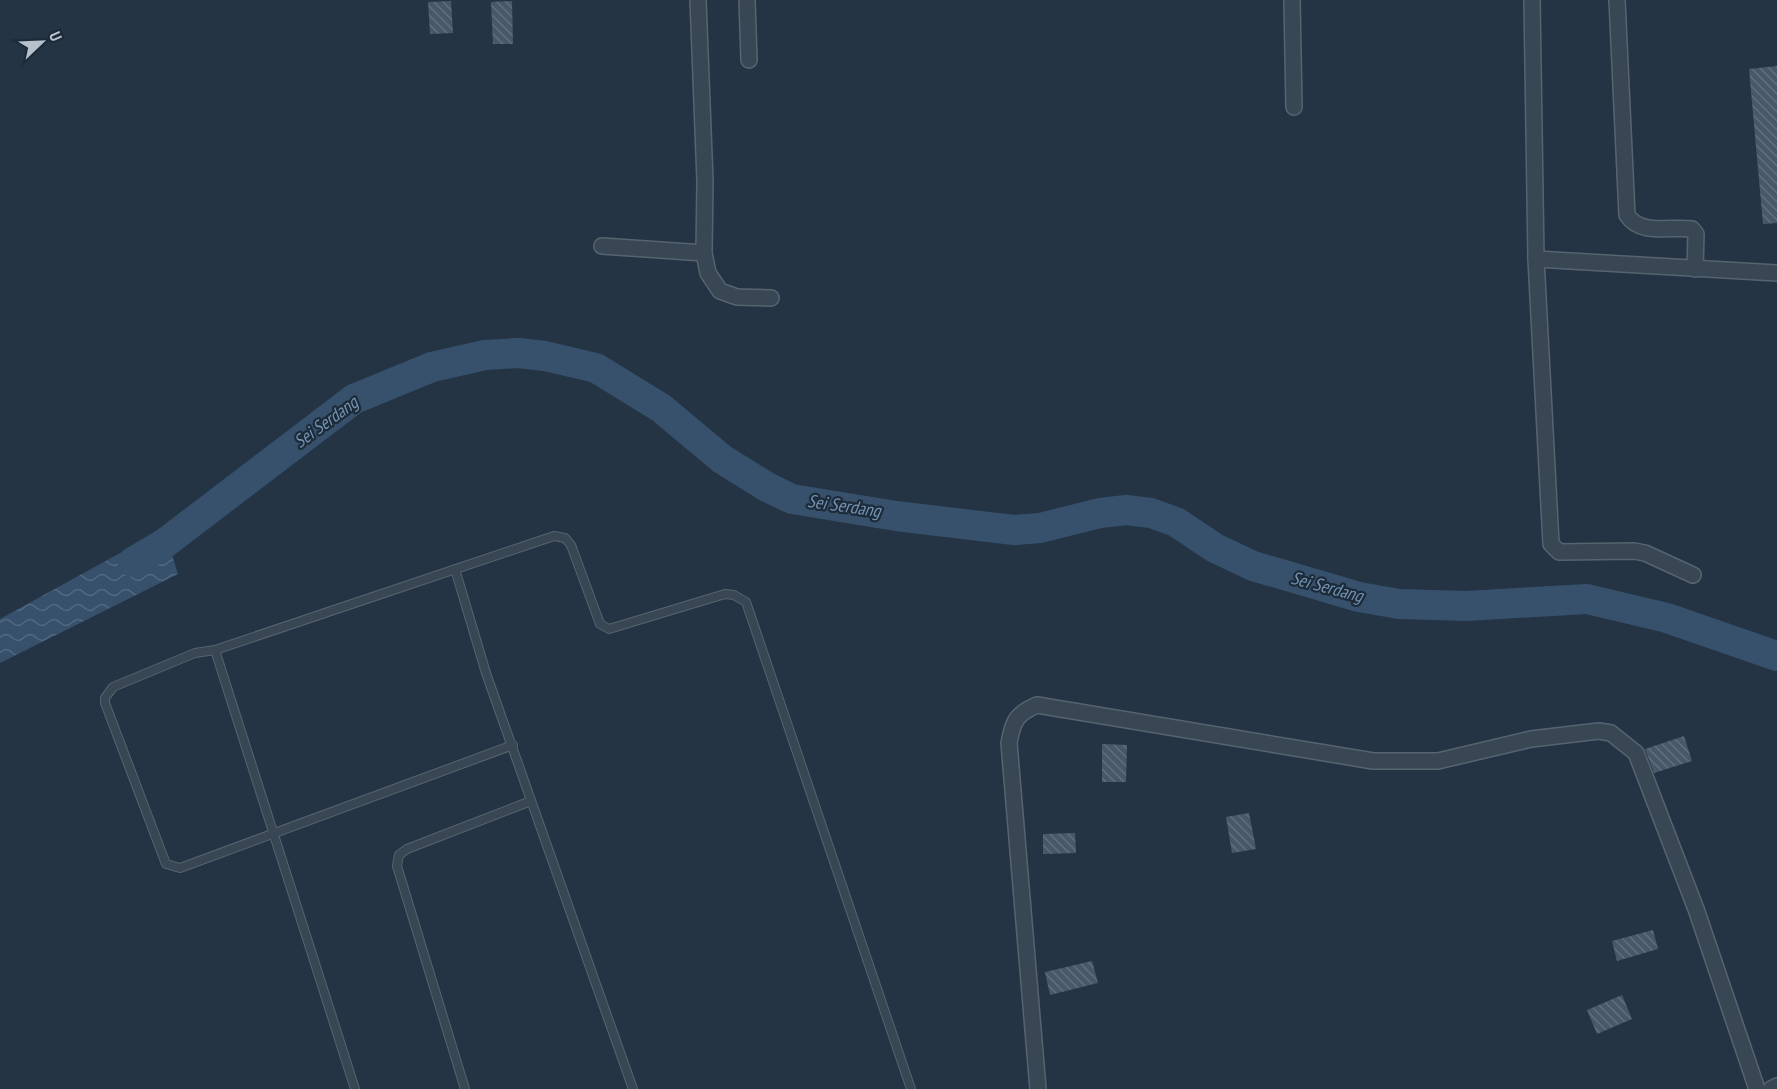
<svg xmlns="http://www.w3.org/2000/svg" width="1777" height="1089" font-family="'PT Sans Narrow',sans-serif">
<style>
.water{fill:url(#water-waves)}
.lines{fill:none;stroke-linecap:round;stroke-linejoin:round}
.river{stroke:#37516c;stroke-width:30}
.building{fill:url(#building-back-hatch)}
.lane-casing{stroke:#576470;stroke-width:10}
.street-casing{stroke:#576470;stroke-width:18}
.lane{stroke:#394653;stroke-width:8}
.street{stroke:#394653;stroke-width:15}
.labels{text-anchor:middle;stroke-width:4.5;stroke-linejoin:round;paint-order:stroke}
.water-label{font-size:18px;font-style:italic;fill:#7394b3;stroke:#1d2b39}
</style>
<defs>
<pattern id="water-waves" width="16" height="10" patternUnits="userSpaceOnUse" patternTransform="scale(1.5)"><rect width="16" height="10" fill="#37516c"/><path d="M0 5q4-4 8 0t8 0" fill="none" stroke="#526880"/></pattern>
<pattern id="building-back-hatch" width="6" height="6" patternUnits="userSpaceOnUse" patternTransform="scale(1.5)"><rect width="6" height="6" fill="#48586a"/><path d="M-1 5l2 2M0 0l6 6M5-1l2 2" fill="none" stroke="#606e7e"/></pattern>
</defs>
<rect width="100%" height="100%" fill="#243444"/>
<path class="water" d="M 164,529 L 178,574 L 0,663 L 0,619 Z"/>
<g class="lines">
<path class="river" d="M 133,562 L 165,543 L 354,399 L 432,367 L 485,355 L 518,353 L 545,356 L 596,368 L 661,408 L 722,459 L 767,487 L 792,499 L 896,516 L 1014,530 L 1040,528 L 1100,513 L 1126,510 L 1151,513 L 1176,522 L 1215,548 L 1253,566 L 1359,597 L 1399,604 L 1466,606 L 1587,599 L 1667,618 L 1777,656"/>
</g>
<g class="building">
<path d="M 451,1 L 453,33 L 430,34 L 428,2 Z"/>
<path d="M 512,1 L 513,44 L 493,44 L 491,2 Z"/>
<path d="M 1777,66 L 1777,223 L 1763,224 L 1749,69 Z"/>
<path d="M 1684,736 L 1692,761 L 1654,773 L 1645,749 Z"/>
<path d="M 1102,744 L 1127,745 L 1126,782 L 1102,782 Z"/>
<path d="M 1249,813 L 1256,849 L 1232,853 L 1226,817 Z"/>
<path d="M 1075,833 L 1076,853 L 1043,854 L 1043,834 Z"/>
<path d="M 1653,930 L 1658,949 L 1617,961 L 1612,941 Z"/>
<path d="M 1092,961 L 1098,983 L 1050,995 L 1045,972 Z"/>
<path d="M 1622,995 L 1632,1019 L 1597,1034 L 1587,1010 Z"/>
</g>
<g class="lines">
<g class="lane-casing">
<g id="lane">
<path d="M 455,569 L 486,673 L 633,1089"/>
<path d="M 215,650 L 355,1089"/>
<path d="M 513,745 L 180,868 L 166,864 L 105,703 L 105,698 L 113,687 L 195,653 L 215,650 L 554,536 L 565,538 L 571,545 L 600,624 L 609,629 L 725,594 L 734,595 L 746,602 L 911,1089"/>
<path d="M 465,1089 L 397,866 L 399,855 L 407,849 L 531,801"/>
</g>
</g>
<g class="street-casing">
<g id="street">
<path d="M 698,0 L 705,181 L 704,253 L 708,273 L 720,291 L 737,297 L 771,298"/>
<path d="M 747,0 L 749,60"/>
<path d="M 1292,0 L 1294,107"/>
<path d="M 1532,0 L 1536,259 L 1551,544 L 1559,552 L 1634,551 L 1645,553 L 1693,575"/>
<path d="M 1617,0 L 1627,215 C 1641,236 1670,226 1692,229 L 1696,234 L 1695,269"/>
<path d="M 602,246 L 704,253"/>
<path d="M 1536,259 L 1777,273"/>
<path d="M 1038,1089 L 1009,743 C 1013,721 1016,714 1037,705 L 1373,761 L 1438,761 L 1531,739 L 1599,731 L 1611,733 L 1636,753 L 1696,909 L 1757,1089"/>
<path d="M 1771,1089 L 1777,1086"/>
</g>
</g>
<use href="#lane" class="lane"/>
<use href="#street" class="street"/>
</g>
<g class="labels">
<g class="water-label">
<text transform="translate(326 422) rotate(-36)" y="6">Sei Serdang</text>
<text transform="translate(844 506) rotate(8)" y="6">Sei Serdang</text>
<text transform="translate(1327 587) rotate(15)" y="6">Sei Serdang</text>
</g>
</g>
<g transform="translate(42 42) rotate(67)" stroke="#1d2b39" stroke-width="4.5" paint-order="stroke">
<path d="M0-4.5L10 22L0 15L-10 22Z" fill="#b6c1cd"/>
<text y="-9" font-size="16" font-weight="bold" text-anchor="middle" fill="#b6c1cd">U</text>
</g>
</svg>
